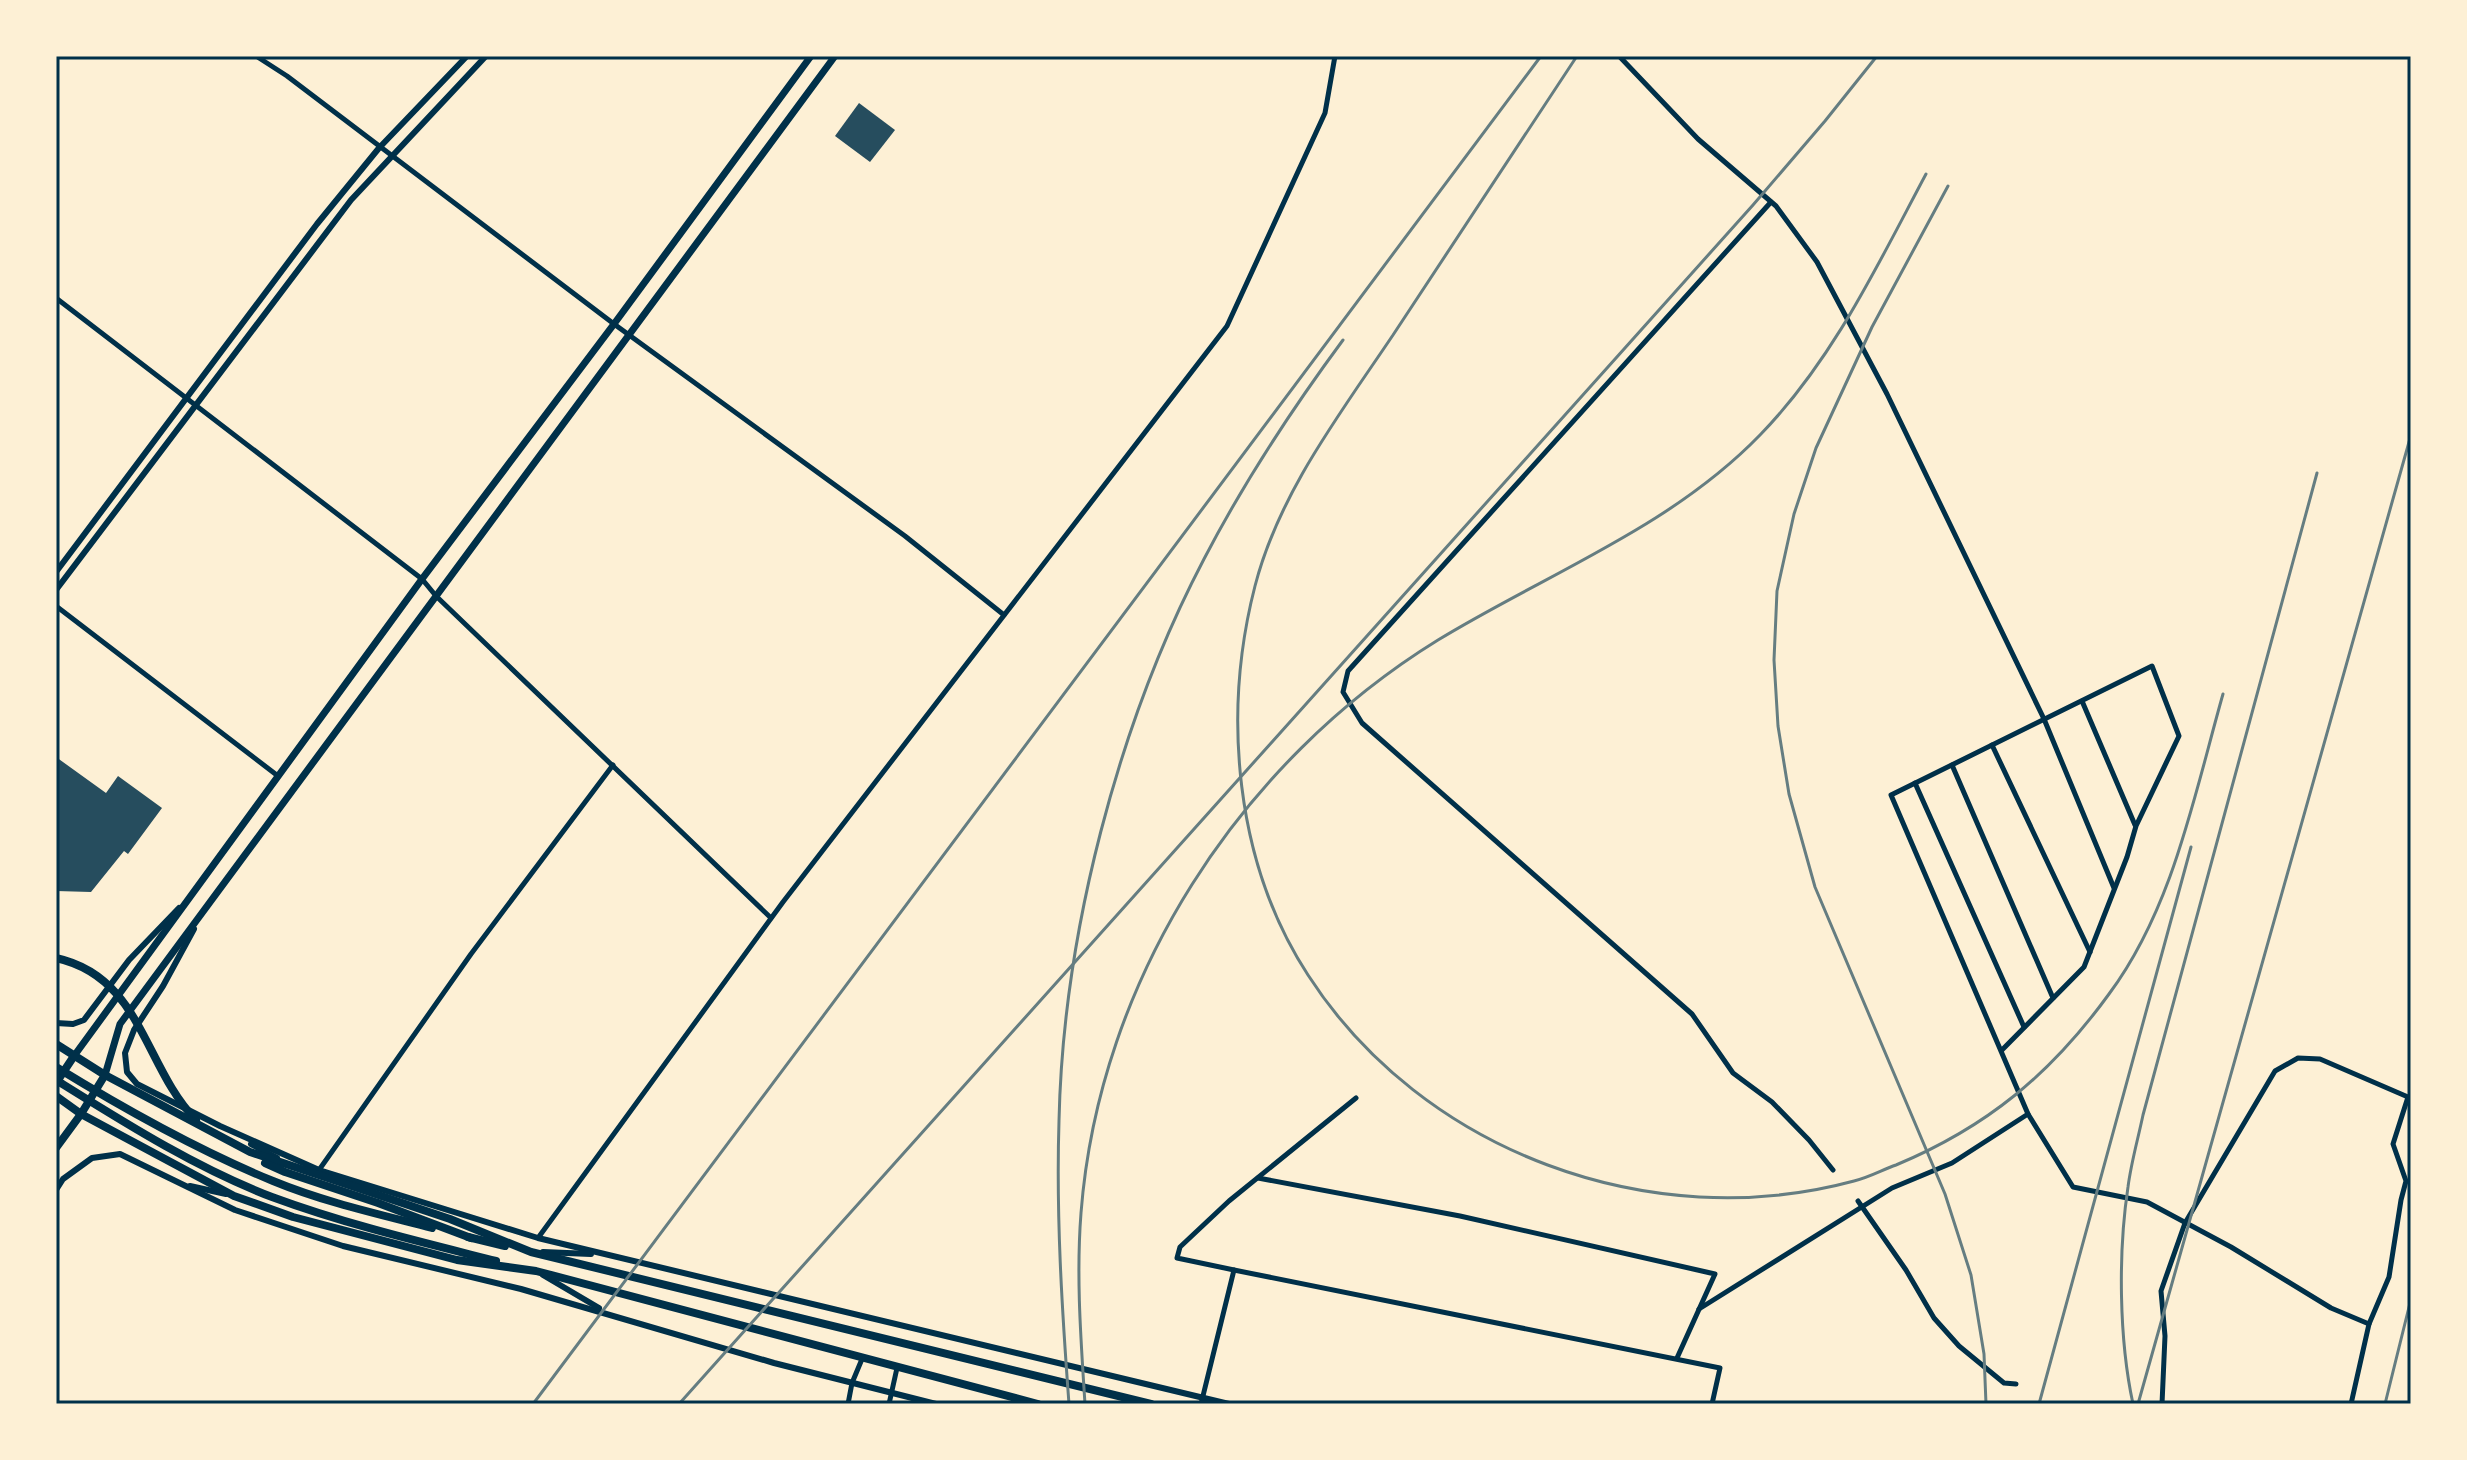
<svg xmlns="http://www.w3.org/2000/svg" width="2467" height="1460" font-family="'Roboto Serif',serif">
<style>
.building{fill:#264d5e}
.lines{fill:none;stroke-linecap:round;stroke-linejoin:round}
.minor{stroke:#003049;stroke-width:5}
.tertiary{stroke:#003049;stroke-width:6}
.secondary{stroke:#003049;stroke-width:7}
.primary{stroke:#003049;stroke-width:8}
.trunk{stroke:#003049;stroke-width:8}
.rail{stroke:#657d81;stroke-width:3}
.neatline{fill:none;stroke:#003049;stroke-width:3}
</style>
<rect width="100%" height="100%" fill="#fdf0d5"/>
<g class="building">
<path d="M 859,103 L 895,130 L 870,162 L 835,136 Z"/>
<path d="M 56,757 L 106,793 L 118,776 L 162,808 L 128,854 L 124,851 L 91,892 L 56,891 Z"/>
</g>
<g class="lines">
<g class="minor">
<path d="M 256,56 L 287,76 L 614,324 L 905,536 L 1004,615"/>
<path d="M 1619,56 L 1698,139 L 1776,206 L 1817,262 L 1887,394 L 2044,719 L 2114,888"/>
<path d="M 1771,202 L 1348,671 L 1343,692 L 1362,723 L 1692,1014 L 1733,1073 L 1772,1102 L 1809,1140 L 1833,1170"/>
<path d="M 56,298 L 422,579 L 436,596 L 771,918"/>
<path d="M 56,606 L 278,776"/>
<path d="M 2082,701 L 2135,825"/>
<path d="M 1992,745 L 2090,952"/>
<path d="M 1952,765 L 2053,998"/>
<path d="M 1915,783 L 2024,1027"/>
<path d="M 2001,1051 L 2084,967 L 2127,857 L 2136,826 L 2179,736 L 2152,666 L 1891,795 L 2028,1114"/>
<path d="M 319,1170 L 471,954 L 613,765"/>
<path d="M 1258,1178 L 1460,1216 L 1715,1274 L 1677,1358"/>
<path d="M 1858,1201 L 1906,1270 L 1934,1318 L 1959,1346 L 2004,1383 L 2016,1384"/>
<path d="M 538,1238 L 783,902 L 1227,326 L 1325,113 L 1335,56"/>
<path d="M 1234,1270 L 1177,1258 L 1180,1247 L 1229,1201 L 1356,1098"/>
<path d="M 1699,1309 L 1892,1188 L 1952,1163 L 2028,1114 L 2073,1187 L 2147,1202 L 2231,1247 L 2331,1308 L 2369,1324"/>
<path d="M 848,1404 L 852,1383 L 862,1359"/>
<path d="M 889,1404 L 897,1368"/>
<path d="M 1201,1404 L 1234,1270 L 1720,1368 L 1712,1404"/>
<path d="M 2162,1404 L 2165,1336 L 2161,1291 L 2185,1223 L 2275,1071 L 2298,1058 L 2320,1059 L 2408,1097 L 2393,1144 L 2406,1181 L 2401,1200 L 2389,1277 L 2369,1324 L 2351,1404"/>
</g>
<g class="tertiary">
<path d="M 56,572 L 317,224 L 379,148 L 467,56"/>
<path d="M 56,590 L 351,200 L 486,56"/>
<path d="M 194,929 L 163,986 L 134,1030 L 125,1053 L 127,1072 L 137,1084 L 220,1126 L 319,1170 L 538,1238 L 1229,1404"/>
<path d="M 56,1023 L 73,1024 L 84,1020 L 129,960 L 179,908"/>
<path d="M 251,1144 L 277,1158"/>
<path d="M 190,1186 L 226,1194"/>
<path d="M 56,1190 L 63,1179 L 92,1158 L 120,1154 L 235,1210 L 343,1246 L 521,1289 L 774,1363 L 936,1404"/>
<path d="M 543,1252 L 591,1254"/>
<path d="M 543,1275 L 599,1308"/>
</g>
<g class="secondary">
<path d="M 74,1056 L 422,579 L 614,324 L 811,56"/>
<path d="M 105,1075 L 120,1024 L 835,56"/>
</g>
<g class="primary">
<path d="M 56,1083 L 74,1056"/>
<path d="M 56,1148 L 81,1114 L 105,1075"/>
</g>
<g class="trunk">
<path d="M 56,958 C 142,977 144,1067 196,1120"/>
<path d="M 56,1044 L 105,1075 L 250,1152 L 450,1219 L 531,1252 L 1151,1404"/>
<path d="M 56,1067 C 126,1110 197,1150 273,1181 C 324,1202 378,1214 432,1228"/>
<path d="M 56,1080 C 125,1123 196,1168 272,1197 C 345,1224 421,1242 496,1261"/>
<path d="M 56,1096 L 81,1114 L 234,1196 L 293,1217 L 457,1260 L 536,1271 L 1038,1404"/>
<path d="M 265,1163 L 285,1172 L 378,1203 L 471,1238"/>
<path d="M 468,1237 L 505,1246"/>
</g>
<g class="rail">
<path d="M 1577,56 C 1515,149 1454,242 1393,335 C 1340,414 1279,493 1255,586 C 1222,714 1235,863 1308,975 C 1422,1152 1651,1236 1854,1181 C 1868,1178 1882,1170 1896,1165 C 1987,1127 2051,1074 2109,994 C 2173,908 2194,796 2223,694"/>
<path d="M 1948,186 L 1872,327 L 1816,448 L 1794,514 L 1777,591 L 1774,660 L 1778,726 L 1789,794 L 1815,887 L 1945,1194 L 1971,1275 L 1984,1354 L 1986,1404"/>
<path d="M 533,1404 L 1541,56"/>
<path d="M 679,1404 L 1753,205 L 1825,121 L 1877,56"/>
<path d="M 1069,1404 C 1062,1310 1056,1215 1059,1121 C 1063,935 1118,723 1204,559 C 1244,482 1292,409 1343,340"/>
<path d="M 1085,1404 C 1081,1341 1076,1277 1081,1213 C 1099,979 1240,762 1438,640 C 1546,574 1670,528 1760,435 C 1833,360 1877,266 1926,174"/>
<path d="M 2039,1404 L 2191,847"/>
<path d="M 2133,1404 C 2119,1339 2118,1253 2128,1187 C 2131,1163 2138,1139 2143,1115 L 2317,473"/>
<path d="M 2138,1404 L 2411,435"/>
<path d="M 2385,1404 L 2411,1299"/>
</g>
</g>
<rect width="2467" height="1460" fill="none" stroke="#fdf0d5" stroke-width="116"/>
<rect x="58" y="58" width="2351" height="1344" class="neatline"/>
</svg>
